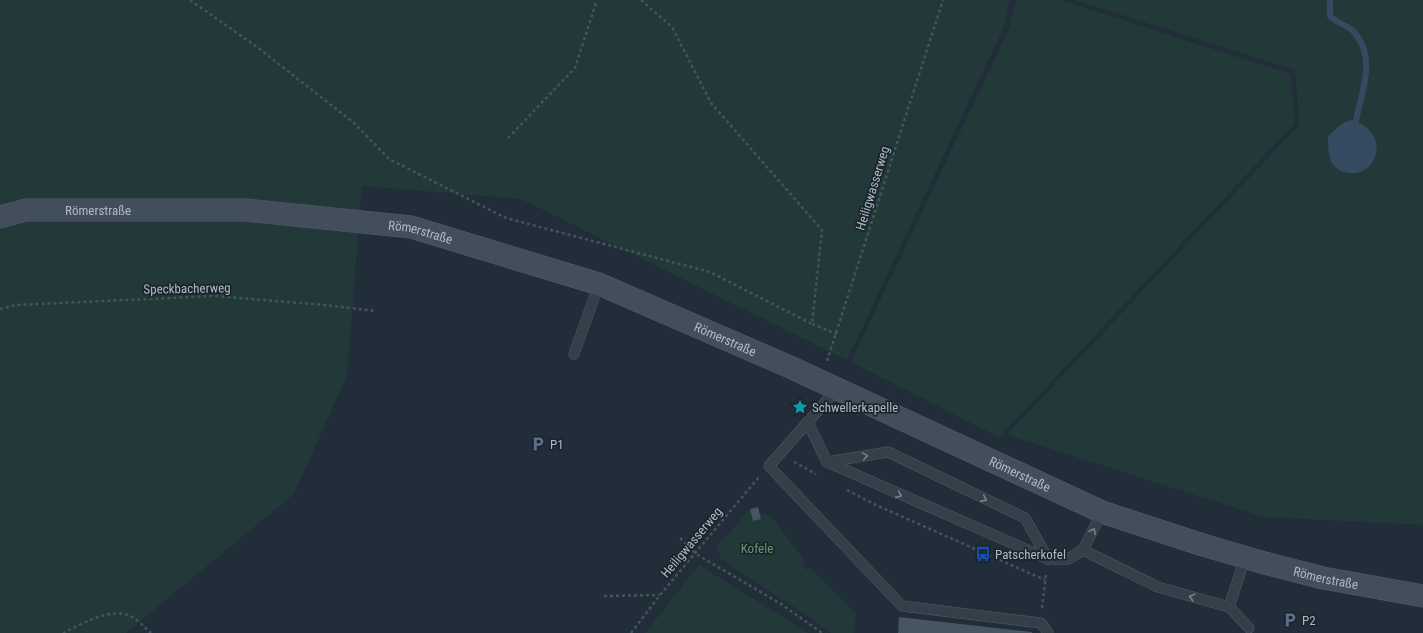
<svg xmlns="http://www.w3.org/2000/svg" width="1423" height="633" font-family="'Roboto Condensed',sans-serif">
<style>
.green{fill:#233939}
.water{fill:#354a60}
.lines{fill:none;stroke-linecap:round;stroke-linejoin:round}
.stream{stroke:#354a60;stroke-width:6}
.building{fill:#475462}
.lane-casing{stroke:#525c66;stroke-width:11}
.secondary-casing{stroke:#525c66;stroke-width:23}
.path{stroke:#415657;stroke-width:2.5;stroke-dasharray:3 3;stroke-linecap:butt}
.lane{stroke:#353f49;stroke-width:10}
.secondary{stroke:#434e5c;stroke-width:22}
.oneway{stroke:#78828d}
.labels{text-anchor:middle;stroke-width:3.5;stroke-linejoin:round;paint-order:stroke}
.street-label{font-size:13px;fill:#afb9c5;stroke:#1a242d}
.poi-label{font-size:13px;fill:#afb9c5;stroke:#1a242d;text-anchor:start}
.park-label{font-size:13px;fill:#67966e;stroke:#1a242d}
</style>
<rect width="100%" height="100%" fill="#212d38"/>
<g class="green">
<path d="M 0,0 L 1010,0 L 1004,27 L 847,360 L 521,199 L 362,186 L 347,375 L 294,494 L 126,633 L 0,633 Z"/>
<path d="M 1016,0 L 1060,0 L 1291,74 L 1295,123 L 999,437 L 851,362 L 1009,29 Z"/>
<path d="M 1075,0 L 1423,0 L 1423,525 L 1264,517 L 1007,435 L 1299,125 L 1295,70 Z"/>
<path d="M 749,509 L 772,517 L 806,563 L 803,564 L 806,570 L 811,568 L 856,613 L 854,633 L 831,633 L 805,614 L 721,559 L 716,545 L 729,534 Z"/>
<path d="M 699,565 L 808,633 L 645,633 Z"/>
</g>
<path class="water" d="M 1351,120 C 1396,133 1375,185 1341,171 C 1337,169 1332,165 1331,161 C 1328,153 1328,144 1328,136 L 1343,123 Z"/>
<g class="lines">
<path class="stream" d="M 1330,0 L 1330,16 C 1337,24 1349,25 1355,33 C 1377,60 1361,93 1356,121"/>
</g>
<g class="building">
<path d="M 758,507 L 761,519 L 753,521 L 750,509 Z"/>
<path d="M 899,617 L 1032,632 L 1032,633 L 898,633 Z"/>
</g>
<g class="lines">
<g class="lane-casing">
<g id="lane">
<path d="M 574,354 L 599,284"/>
<path d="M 837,389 L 769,466 L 902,606 L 1041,623 L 1048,633"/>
<path d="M 808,423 L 827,462 L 1048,559 L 1068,559 L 1083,550 L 1102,512"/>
<path d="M 827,462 L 888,452 L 1025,518 L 1048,559"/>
<path d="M 1083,550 L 1158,587 L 1229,607"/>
<path d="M 1245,558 L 1229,607 L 1249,628"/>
</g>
</g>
<g class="secondary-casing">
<g id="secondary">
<path id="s1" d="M 0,217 L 26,210 L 245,210 L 411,227 L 599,284 L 790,367 L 1102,512 L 1203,545 L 1261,562 L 1323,578 L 1423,596"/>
</g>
</g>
<g class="path">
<path d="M 190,0 L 257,47 L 354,123 L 389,159 L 506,218 L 710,272 L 812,324"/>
<path d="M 641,0 L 672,27 L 711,103 L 822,230 L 812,324 L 837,334"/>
<path d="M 508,138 L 575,68 L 597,0"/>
<path d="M 0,309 L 16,305 L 214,296 L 325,305 L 375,311"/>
<path d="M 827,361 L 943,0"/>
<path d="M 794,462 L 816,474"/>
<path d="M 847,490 L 876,505 L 1045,580"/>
<path d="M 680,538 L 696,554 L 781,604 L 822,633"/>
<path d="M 604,596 L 659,595"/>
<path d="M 1042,608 L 1046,574"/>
<path d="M 63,633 C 84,623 113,605 134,618 C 140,622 145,628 151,633"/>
<path d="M 631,633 L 660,595 L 759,477"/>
</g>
<use href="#lane" class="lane"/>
<use href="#secondary" class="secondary"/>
</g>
<defs><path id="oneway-chevron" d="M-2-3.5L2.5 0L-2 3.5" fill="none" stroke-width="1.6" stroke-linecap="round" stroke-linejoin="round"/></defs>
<g class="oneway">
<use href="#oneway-chevron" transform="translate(865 456) rotate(-9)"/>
<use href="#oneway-chevron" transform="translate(899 495) rotate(24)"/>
<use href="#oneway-chevron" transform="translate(984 499) rotate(26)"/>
<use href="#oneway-chevron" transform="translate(1093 531) rotate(-64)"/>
<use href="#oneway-chevron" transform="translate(1192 597) rotate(-164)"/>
</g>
<defs>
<g id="sight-bare" transform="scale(1.2)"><path d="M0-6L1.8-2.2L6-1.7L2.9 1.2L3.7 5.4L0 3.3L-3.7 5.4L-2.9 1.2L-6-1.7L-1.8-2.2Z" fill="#0f9aa8" stroke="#1a242d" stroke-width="2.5" paint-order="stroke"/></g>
<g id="parking-bare" transform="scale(1.2)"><path d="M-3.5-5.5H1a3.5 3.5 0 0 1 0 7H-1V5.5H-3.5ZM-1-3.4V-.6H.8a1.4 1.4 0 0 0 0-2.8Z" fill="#5c6f8a" stroke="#1a242d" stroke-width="2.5" paint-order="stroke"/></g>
<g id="bus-bare" transform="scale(1.2)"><path d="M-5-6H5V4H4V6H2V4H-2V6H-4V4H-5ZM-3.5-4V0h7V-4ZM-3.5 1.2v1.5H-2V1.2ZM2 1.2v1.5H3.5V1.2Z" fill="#1a4fb4" stroke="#1a242d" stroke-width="2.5" paint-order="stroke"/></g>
</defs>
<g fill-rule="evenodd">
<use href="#sight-bare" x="800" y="407"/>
<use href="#parking-bare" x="538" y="444"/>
<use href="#bus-bare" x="983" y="554"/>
<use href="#parking-bare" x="1290" y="620"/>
</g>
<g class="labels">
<g class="street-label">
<text transform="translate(872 188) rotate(-73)" y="5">Heiligwasserweg</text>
<text dy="5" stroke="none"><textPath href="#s1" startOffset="99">Römerstraße</textPath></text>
<text dy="5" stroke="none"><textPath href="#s1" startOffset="423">Römerstraße</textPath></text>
<text transform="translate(187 288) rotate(-1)" y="5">Speckbacherweg</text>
<text dy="5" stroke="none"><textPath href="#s1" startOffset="747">Römerstraße</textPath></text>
<text dy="5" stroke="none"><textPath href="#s1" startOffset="1071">Römerstraße</textPath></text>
<text transform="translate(691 542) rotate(-50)" y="5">Heiligwasserweg</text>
<text dy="5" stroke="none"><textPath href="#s1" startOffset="1395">Römerstraße</textPath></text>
</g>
<g class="poi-label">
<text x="812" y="412">Schwellerkapelle</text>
<text x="550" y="449">P1</text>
<text x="995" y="559">Patscherkofel</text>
<text x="1302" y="625">P2</text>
</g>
<g class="park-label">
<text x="757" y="553">Kofele</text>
</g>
</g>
</svg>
